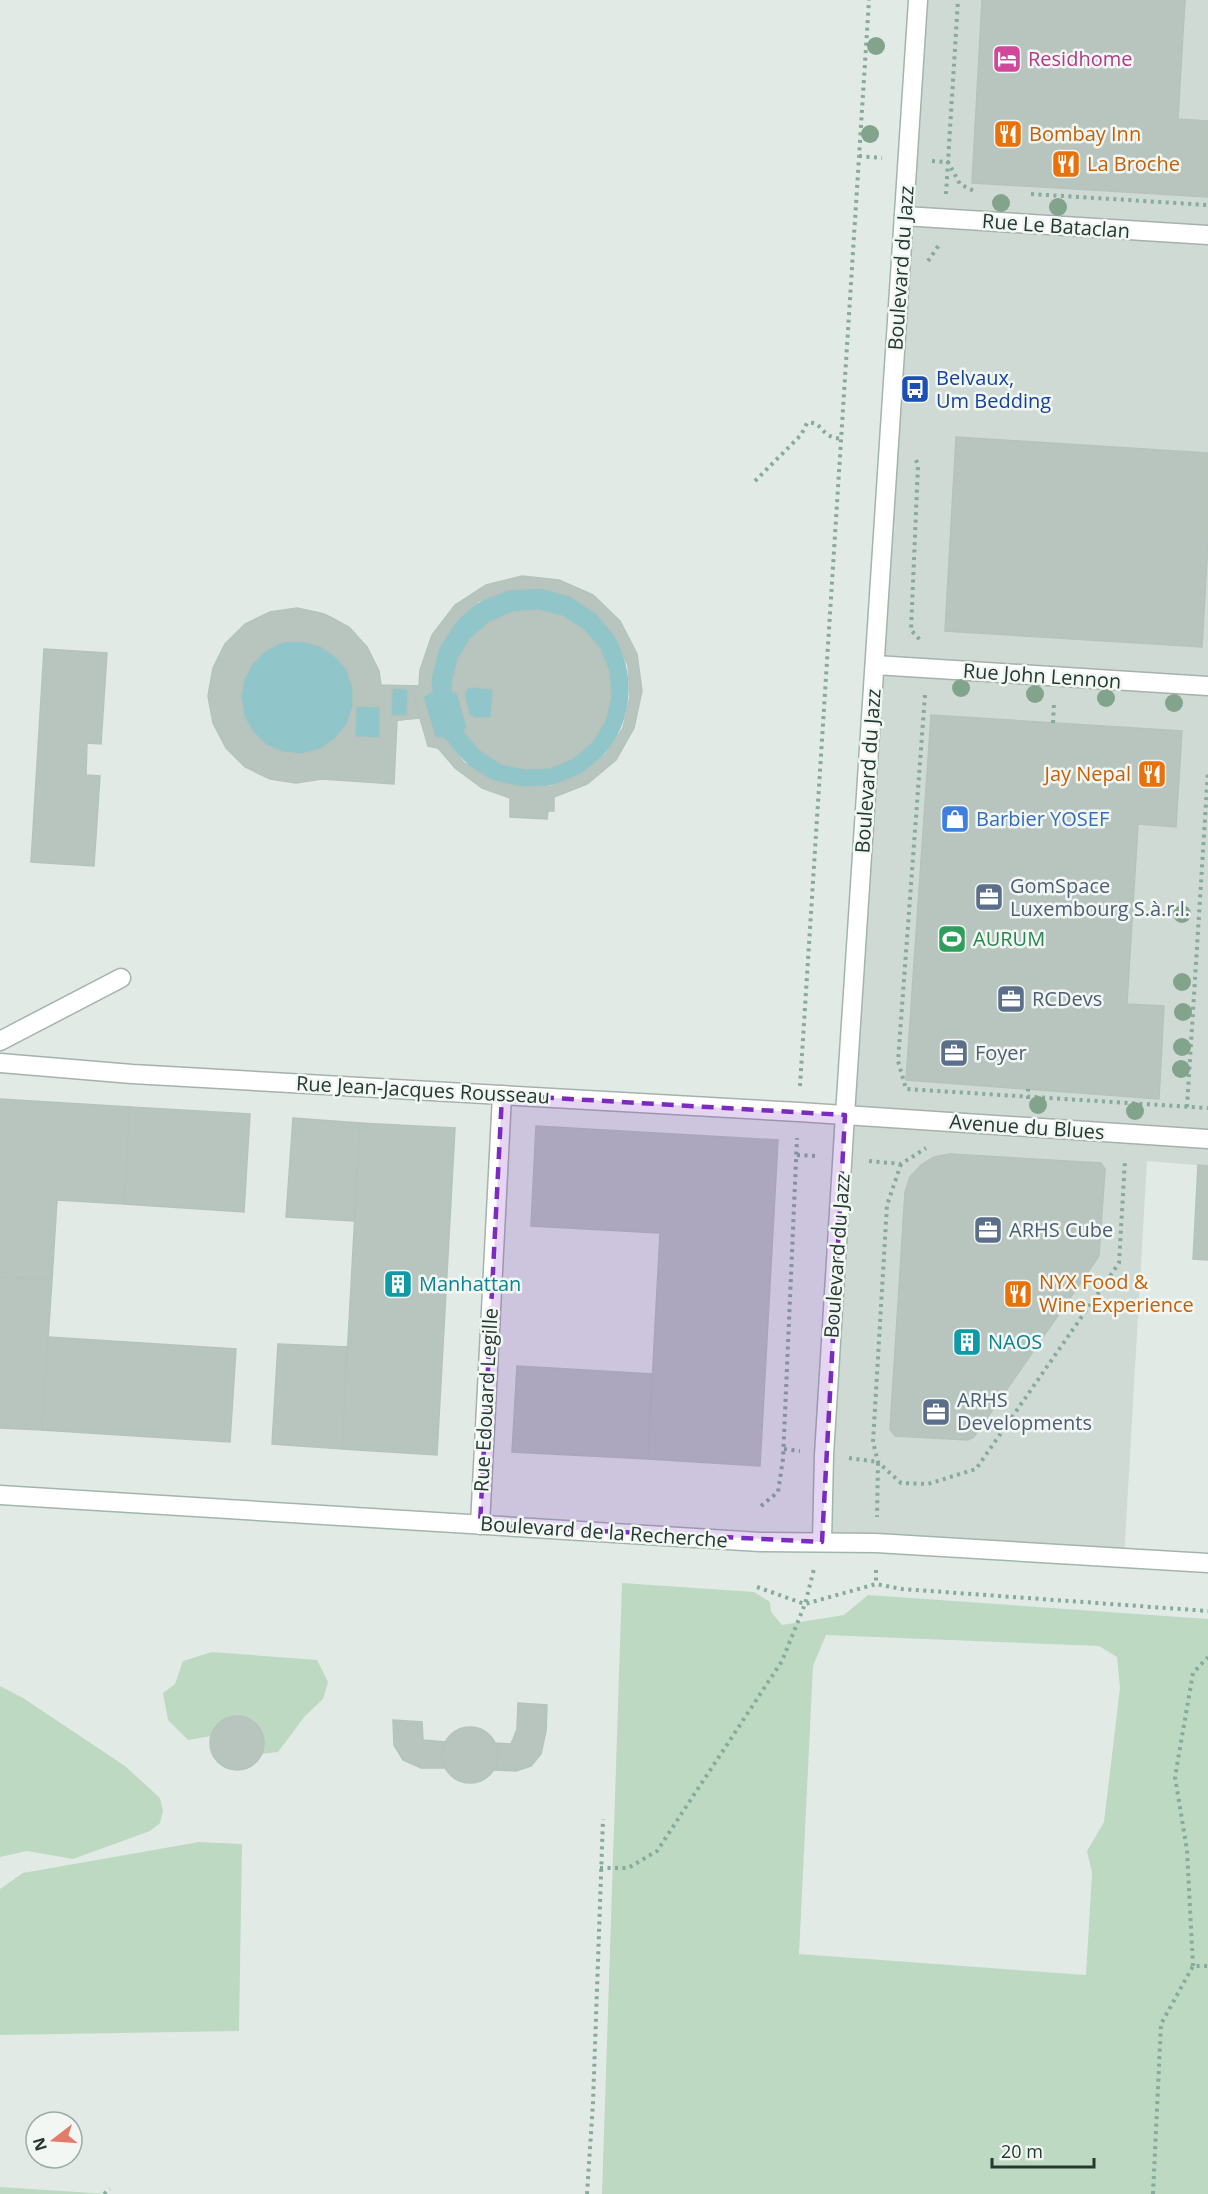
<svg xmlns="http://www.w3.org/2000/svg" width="1208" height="2194" font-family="'Open Sans',sans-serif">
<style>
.built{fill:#d0dad5}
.green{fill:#bdd9c2;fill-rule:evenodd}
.water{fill:#90c5c9}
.building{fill:#b8c5bf;stroke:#b5c3bc;stroke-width:1.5;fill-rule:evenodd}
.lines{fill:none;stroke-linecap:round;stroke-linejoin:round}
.service-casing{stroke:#a5b1ac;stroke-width:21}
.pedestrian-casing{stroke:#a5b1ac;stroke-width:21}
.minor-casing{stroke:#a5b1ac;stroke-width:21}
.secondary-casing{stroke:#a2b5ad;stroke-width:21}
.path{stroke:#86aa9c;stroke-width:4;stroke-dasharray:3 4.5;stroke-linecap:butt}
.service{stroke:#fff;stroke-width:18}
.pedestrian{stroke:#fff;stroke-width:18}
.minor{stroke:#fff;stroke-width:18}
.secondary{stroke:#fff;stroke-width:18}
.tree{fill:#82a48d}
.marked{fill:#7b2cbf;fill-opacity:0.2;stroke:#7b2cbf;stroke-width:4.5;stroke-dasharray:12 8;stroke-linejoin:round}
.labels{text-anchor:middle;stroke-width:5;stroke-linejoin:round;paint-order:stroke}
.hotel-label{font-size:20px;fill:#b23c85;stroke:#f2f7f4;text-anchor:start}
.food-label{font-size:20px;fill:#c56008;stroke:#f2f7f4;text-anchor:start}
.street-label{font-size:20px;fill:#243932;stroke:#f2f7f4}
.transit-label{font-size:20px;fill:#164399;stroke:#f2f7f4;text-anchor:start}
.shop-label{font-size:20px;fill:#366cbe;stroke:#f2f7f4;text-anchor:start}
.service-label{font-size:20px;fill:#4e5e75;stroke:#f2f7f4;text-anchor:start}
.leisure-label{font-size:20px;fill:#27864d;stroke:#f2f7f4;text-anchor:start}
.culture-label{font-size:20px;fill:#0d838f;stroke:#f2f7f4;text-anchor:start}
</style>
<rect width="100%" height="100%" fill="#e2eae6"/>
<path class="built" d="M 918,0 L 1208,0 L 1208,1166 L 1147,1161 L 1124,1559 L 822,1542 Z"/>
<g class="green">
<path d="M 622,1583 L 754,1592 L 770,1602 L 771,1612 L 782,1625 L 844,1615 L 868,1595 L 1208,1619 L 1208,2194 L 602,2194 ZM 826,1635 L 1099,1646 L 1117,1657 L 1120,1688 L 1104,1822 L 1087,1851 L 1092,1873 L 1086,1975 L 799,1954 L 813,1666 Z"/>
<path d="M 212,1652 L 317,1660 L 328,1682 L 323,1699 L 305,1716 L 278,1752 L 262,1754 C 273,1717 225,1700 211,1736 L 188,1740 L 168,1720 L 163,1693 L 175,1684 L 183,1661 Z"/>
<path d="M 0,1686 L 23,1698 L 125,1766 L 160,1798 L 163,1811 L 160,1823 L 150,1831 L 73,1859 L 27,1851 L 0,1857 Z"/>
<path d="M 199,1842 L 242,1844 L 239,2031 L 0,2035 L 0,1889 L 23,1873 Z"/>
<path d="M 0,2187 L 108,2194 L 0,2194 Z"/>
</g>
<g class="water">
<path d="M 540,588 C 550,590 562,592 571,596 C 592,606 612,626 620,647 C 655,732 578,812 492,780 C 472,772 458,755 445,739 L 435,737 L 423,697 L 432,691 C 428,645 463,602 507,590 C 517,588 530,589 540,588 Z"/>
<path d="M 297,608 C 306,610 317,611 325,614 C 355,626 376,653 381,685 L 419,686 L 420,718 L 397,721 L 394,784 L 322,779 L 245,767 L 226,748 L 213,723 L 208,696 L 213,668 L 225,644 Z"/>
</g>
<g class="building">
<path d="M 982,0 L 1185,0 L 1178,119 L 1208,121 L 1208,197 L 972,183 Z"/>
<path d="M 956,437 L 1208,453 L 1208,542 L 1202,647 L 945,631 Z"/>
<path d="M 522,576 L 559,580 L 593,595 L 620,621 L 637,654 L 642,691 L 634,728 L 616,760 L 587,784 L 554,797 L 554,811 L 548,811 L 547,819 L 510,817 L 510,798 L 482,788 L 455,768 L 438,748 L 428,746 L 413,694 L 419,686 L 420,670 L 432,635 L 455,605 L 486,585 ZM 540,588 L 570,596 L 596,613 L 616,637 L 628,666 L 630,697 L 623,728 L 606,754 L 581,774 L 552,786 L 521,787 L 491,780 L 464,763 L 445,739 L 435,737 L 423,697 L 432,691 L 431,678 L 439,648 L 456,621 L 479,601 L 508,590 Z"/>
<path d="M 297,608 L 324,614 L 349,627 L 367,647 L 379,671 L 381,685 L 419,686 L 413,694 L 420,718 L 397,720 L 394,784 L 322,779 L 296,783 L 270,779 L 245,767 L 226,748 L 213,723 L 208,696 L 213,668 L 225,644 L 245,624 L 270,612 ZM 302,641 L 320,646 L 335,656 L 347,670 L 353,688 L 353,707 L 347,724 L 335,739 L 320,749 L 302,754 L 283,752 L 266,745 L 253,732 L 244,716 L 241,697 L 244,679 L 253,663 L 266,650 L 283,642 ZM 392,688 L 408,689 L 407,716 L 391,716 ZM 356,706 L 380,707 L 380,738 L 355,737 Z"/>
<path d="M 538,610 L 562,616 L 584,630 L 600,649 L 609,672 L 611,697 L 605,721 L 592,742 L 573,758 L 550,768 L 525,769 L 501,764 L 480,750 L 464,731 L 467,727 L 457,692 L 453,692 L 452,683 L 458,659 L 471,638 L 490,622 L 513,612 ZM 469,687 L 493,689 L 491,718 L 475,718 L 469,715 L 464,693 Z"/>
<path d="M 44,649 L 107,653 L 101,744 L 87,743 L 86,775 L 100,776 L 94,866 L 31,862 Z"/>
<path d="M 931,715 L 1182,731 L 1176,827 L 1138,824 L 1127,1004 L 1164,1006 L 1159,1099 L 906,1080 Z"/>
<path d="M 0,1099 L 130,1107 L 124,1204 L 57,1200 L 52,1280 L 0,1277 Z"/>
<path d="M 130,1107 L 250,1114 L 244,1212 L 124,1204 Z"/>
<path d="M 293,1118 L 360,1123 L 354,1221 L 286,1217 Z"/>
<path d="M 360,1123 L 455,1128 L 437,1455 L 342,1449 Z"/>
<path d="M 536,1126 L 778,1140 L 760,1466 L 648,1459 L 660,1233 L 531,1226 Z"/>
<path d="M 950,1154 L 1101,1163 L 1105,1169 L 1099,1256 L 974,1437 L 968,1440 L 895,1436 L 890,1429 L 905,1192 L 910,1177 L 921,1165 L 934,1157 Z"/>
<path d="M 1198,1165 L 1208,1166 L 1208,1260 L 1193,1259 Z"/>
<path d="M 0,1277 L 52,1280 L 42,1430 L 0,1428 Z"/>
<path d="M 48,1337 L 236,1349 L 230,1442 L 42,1430 Z"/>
<path d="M 278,1344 L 347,1347 L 342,1449 L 272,1444 Z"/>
<path d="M 517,1366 L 652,1374 L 648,1459 L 512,1452 Z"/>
<path d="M 518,1703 L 547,1705 L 546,1731 L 541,1754 L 531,1766 L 516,1771 L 495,1770 L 499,1752 L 496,1743 L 511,1744 L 517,1729 Z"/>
<circle cx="237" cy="1743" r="27"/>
<path d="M 393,1720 L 422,1722 L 423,1740 L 445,1742 L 442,1751 L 445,1768 L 421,1768 L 403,1760 L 394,1745 Z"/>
<circle cx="470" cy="1755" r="28"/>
</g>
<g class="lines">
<g class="service-casing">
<path id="service" d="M 0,1041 L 121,978"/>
</g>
<g class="pedestrian-casing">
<path id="pedestrian" d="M 480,1525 L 502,1095"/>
</g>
<g class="minor-casing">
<g id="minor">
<path d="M 904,216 L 1208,235"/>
<path d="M 875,665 L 1208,686"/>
<path d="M 0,1063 L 132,1074 L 799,1112 L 1208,1139"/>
</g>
</g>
<g class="secondary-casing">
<g id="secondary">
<path d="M 0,1495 L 760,1542 L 876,1543 L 1208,1563"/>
<path d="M 822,1542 L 824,1455 L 845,1115 L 918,0"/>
</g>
</g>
<g class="path">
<path d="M 859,156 L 882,158"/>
<path d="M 932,161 L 948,162 L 960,184 L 976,192"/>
<path d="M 946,194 L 958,0"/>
<path d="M 1031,194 L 1208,205"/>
<path d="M 928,261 L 939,245"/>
<path d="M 916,460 L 918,465 L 911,630 L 920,640"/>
<path d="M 755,481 L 801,435 L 807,423 C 820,421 820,431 830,436 C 833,438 837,438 841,439"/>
<path d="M 925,695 L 898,1061 L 906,1089 L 1208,1108"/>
<path d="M 1053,723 L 1054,703"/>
<path d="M 800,1086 L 869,0"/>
<path d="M 1028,1099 L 1028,1089"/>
<path d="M 1187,1107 L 1208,771"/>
<path d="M 797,1155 L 817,1156"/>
<path d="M 869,1161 L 901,1164 L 926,1148"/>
<path d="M 901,1164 L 887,1205 L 873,1442 L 878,1462 L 901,1483 L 928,1484 L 976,1469 L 1119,1263 L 1125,1160"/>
<path d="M 784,1449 L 800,1451"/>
<path d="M 849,1458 L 878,1462 L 877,1517"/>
<path d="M 761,1506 L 778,1492 L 783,1459 L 797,1138"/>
<path d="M 876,1570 L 876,1584"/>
<path d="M 757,1587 L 805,1604 L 876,1584 L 902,1589 L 1208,1611"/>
<path d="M 600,1868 L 628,1868 L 657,1851 L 782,1661 L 805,1604 L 814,1569"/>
<path d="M 1193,1966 L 1187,1850 L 1175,1777 L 1193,1673 L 1208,1657"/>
<path d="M 104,2194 L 110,2189"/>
<path d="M 587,2194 L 593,2103 L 603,1819"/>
<path d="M 1153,2194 L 1161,2024 L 1193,1966 L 1208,1966"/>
</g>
<use href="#service" class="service"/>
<use href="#pedestrian" class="pedestrian"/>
<use href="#minor" class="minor"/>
<use href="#secondary" class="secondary"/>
</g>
<g class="tree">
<circle cx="876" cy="46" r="9"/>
<circle cx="870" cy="134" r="9"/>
<circle cx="1001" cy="203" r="9"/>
<circle cx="1058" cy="207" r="9"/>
<circle cx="961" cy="688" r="9"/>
<circle cx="1035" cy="694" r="9"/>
<circle cx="1106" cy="698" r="9"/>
<circle cx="1174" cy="703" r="9"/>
<circle cx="1182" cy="914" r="9"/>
<circle cx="1182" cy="982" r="9"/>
<circle cx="1183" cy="1012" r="9"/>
<circle cx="1182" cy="1047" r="9"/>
<circle cx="1181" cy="1069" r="9"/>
<circle cx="1038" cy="1105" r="9"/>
<circle cx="1135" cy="1111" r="9"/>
</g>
<path class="marked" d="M 502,1095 L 845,1115 L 822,1542 L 480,1525 Z"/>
<defs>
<g id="hotel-square" transform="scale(1.5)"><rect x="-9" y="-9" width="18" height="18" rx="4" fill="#d1479c" stroke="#f2f7f4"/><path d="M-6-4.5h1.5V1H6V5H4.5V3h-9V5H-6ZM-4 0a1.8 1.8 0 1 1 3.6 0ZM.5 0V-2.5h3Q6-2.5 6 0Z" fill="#fff"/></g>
<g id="restaurant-square" transform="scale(1.5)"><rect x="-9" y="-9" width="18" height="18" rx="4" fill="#e8710a" stroke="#f2f7f4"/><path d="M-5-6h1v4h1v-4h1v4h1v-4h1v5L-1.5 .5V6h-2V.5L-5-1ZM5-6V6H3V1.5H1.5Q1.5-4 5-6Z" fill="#fff"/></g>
<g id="bus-square" transform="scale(1.5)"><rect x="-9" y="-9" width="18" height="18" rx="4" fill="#1a4fb4" stroke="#f2f7f4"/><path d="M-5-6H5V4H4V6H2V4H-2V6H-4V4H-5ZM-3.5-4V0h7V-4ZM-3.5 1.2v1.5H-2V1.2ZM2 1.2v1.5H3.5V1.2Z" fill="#fff"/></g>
<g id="shop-square" transform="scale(1.5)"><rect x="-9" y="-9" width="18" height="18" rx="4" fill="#3f7fe0" stroke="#f2f7f4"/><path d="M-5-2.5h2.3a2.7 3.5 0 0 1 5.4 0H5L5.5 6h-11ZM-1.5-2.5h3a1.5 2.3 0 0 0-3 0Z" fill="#fff"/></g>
<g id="office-square" transform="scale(1.5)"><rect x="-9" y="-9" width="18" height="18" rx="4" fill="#5c6f8a" stroke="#f2f7f4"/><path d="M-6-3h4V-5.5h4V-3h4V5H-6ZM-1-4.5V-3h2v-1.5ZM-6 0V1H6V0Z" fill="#fff"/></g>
<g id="stadium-square" transform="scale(1.5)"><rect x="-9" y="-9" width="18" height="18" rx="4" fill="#2e9e5b" stroke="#f2f7f4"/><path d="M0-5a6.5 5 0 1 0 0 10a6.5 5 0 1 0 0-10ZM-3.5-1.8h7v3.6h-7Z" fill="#fff"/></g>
<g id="building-square" transform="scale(1.5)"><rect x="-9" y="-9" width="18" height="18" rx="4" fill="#0f9aa8" stroke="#f2f7f4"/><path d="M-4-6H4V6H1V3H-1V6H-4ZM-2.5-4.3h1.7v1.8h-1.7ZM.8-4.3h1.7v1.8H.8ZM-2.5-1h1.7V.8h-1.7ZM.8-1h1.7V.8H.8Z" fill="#fff"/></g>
</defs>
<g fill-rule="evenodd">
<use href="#hotel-square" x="1007" y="59"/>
<use href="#restaurant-square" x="1008" y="134"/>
<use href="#restaurant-square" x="1066" y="164"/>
<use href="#bus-square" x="915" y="389"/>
<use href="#restaurant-square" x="1152" y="774"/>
<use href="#shop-square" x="955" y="819"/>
<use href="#office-square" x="989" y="897"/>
<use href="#stadium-square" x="952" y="939"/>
<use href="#office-square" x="1011" y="999"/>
<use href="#office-square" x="954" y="1053"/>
<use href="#office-square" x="988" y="1230"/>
<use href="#building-square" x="398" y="1284"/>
<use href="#restaurant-square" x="1018" y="1294"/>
<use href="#building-square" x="967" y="1342"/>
<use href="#office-square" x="936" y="1412"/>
</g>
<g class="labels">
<g class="hotel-label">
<text x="1028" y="66">Residhome</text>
</g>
<g class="food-label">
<text x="1029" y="141">Bombay Inn</text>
<text x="1087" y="171">La Broche</text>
<text x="1131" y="781" text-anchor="end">Jay Nepal</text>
<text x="1039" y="1289">NYX Food &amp;<tspan x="1039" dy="23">Wine Experience</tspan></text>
</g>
<g class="street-label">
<text transform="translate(1056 226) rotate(4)" y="7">Rue Le Bataclan</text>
<text transform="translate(901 268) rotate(-86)" y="7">Boulevard du Jazz</text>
<text transform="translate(1042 676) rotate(4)" y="7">Rue John Lennon</text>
<text transform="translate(868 771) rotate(-86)" y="7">Boulevard du Jazz</text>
<text transform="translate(423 1090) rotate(3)" y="7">Rue Jean-Jacques Rousseau</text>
<text transform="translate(1027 1127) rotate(4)" y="7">Avenue du Blues</text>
<text transform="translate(837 1256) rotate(-86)" y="7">Boulevard du Jazz</text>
<text transform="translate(486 1400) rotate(-87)" y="7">Rue Edouard Legille</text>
<text transform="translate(604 1532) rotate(4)" y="7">Boulevard de la Recherche</text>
</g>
<g class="transit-label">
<text x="936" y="385">Belvaux,<tspan x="936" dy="23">Um Bedding</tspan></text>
</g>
<g class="shop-label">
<text x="976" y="826">Barbier YOSEF</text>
</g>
<g class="service-label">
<text x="1010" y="893">GomSpace<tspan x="1010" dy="23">Luxembourg S.à.r.l.</tspan></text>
<text x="1032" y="1006">RCDevs</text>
<text x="975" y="1060">Foyer</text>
<text x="1009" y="1237">ARHS Cube</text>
<text x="957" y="1407">ARHS<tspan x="957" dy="23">Developments</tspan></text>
</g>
<g class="leisure-label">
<text x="973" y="946">AURUM</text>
</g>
<g class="culture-label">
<text x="419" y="1291">Manhattan</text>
<text x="988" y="1349">NAOS</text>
</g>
</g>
<g transform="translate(54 2140) rotate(253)"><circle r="28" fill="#f2f7f4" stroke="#a0aba6" stroke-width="1.5"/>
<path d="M0-4.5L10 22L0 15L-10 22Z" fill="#e27c69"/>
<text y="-9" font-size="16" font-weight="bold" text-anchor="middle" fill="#243932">N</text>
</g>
<path d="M992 2158v9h102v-9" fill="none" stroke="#243932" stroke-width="3"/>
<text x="1001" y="2158" font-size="18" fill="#243932" stroke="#f2f7f4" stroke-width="4.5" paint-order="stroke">20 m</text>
</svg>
